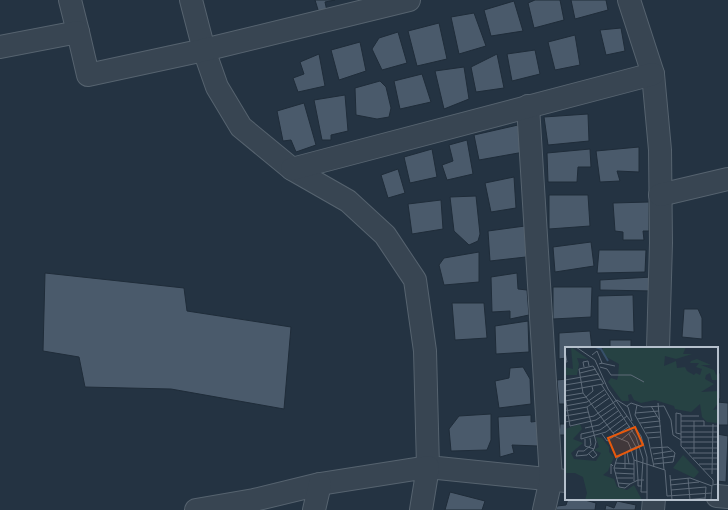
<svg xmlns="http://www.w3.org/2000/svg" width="728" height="510" font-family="Roboto,sans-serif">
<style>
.building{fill:#4a5a6b;stroke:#1f2c39}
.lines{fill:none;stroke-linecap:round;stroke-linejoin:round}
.street-casing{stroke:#56636f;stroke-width:24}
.street{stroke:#384552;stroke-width:22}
.inset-river{fill:none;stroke:#37506a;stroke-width:2}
.inset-road{fill:none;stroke:#5e6b79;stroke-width:1}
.view{fill:#e8590c;fill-opacity:0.15;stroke:#e8590c;stroke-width:2}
.inset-edge{fill:none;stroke:#b5c0cc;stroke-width:2}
</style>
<rect width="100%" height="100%" fill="#243342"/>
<g class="building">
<path d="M 315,0 L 335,0 L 325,2 L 327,11 L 319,13 Z"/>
<path d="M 535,0 L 560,0 L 564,20 L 534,28 L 528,3 Z"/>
<path d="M 571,0 L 606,0 L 608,10 L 575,19 Z"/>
<path d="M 514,1 L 523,31 L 491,36 L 484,10 Z"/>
<path d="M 474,13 L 486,46 L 459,54 L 451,17 Z"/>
<path d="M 439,23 L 447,59 L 417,66 L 408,31 Z"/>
<path d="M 621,28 L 625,51 L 606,55 L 600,30 Z"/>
<path d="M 398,32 L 407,63 L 382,70 L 372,49 L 379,38 Z"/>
<path d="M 575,35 L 580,65 L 555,70 L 548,42 Z"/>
<path d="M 360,42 L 366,71 L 339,80 L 331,50 Z"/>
<path d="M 535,50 L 540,74 L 512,81 L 507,54 Z"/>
<path d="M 319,54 L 325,86 L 298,92 L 293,78 L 304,74 L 300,62 Z"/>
<path d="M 497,54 L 504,88 L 476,92 L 471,67 Z"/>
<path d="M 464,67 L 469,99 L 444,109 L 435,71 Z"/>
<path d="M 422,74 L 431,102 L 400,109 L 394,81 Z"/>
<path d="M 380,81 L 386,87 L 391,108 L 389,117 L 377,119 L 356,115 L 355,88 Z"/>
<path d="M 345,95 L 348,131 L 331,135 L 331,140 L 322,140 L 314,100 Z"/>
<path d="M 304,103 L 316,145 L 296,152 L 291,140 L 283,141 L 277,111 Z"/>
<path d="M 588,114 L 589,141 L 548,145 L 544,117 Z"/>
<path d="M 518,125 L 524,152 L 479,160 L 474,135 Z"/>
<path d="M 467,140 L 473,174 L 447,180 L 442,165 L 453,161 L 449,145 Z"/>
<path d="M 639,147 L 639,172 L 617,171 L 620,181 L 600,182 L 596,151 Z"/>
<path d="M 432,149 L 437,177 L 410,183 L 404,157 Z"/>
<path d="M 590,149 L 591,167 L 578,167 L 577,182 L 548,182 L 547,153 Z"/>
<path d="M 398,169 L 405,193 L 388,198 L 381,175 Z"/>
<path d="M 514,177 L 516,208 L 491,212 L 485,183 Z"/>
<path d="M 549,195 L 588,195 L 590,226 L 549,229 Z"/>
<path d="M 476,196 L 480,234 L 478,241 L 469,245 L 454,231 L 450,197 Z"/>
<path d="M 441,200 L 443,229 L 412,234 L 408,204 Z"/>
<path d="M 649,202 L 649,231 L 643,231 L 644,240 L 623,240 L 623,232 L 615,231 L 613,203 Z"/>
<path d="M 525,226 L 526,257 L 490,261 L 488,231 Z"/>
<path d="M 591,242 L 594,266 L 555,272 L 553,247 Z"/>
<path d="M 599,250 L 646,250 L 645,272 L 597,273 Z"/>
<path d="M 479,252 L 479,282 L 444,285 L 439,265 L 444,258 Z"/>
<path d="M 45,273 L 184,288 L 187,311 L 291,327 L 284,409 L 171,389 L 85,387 L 79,357 L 43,351 Z"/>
<path d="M 517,273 L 518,289 L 527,290 L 529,315 L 510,319 L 510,311 L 492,312 L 491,277 Z"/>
<path d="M 652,277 L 653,291 L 600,290 L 600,280 Z"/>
<path d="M 553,287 L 592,287 L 591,317 L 553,319 Z"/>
<path d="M 633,295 L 634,332 L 598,329 L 598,296 Z"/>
<path d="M 452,303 L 484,303 L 487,338 L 455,340 Z"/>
<path d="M 684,309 L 698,309 L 702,318 L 702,339 L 682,337 Z"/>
<path d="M 528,321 L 529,352 L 496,354 L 495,326 Z"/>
<path d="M 590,331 L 592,348 L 566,348 L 566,358 L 559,359 L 559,333 Z"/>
<rect x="610" y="340" width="21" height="8"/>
<path d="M 523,367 L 530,379 L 531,404 L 499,408 L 495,381 L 509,378 L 510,368 Z"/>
<path d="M 717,372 L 720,373 L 720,399 L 717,399 Z"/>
<path d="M 566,379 L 566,404 L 559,404 L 557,380 Z"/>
<path d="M 717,402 L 728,403 L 728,425 L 717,425 Z"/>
<path d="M 491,414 L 491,440 L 487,450 L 451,451 L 449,429 L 459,416 Z"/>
<path d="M 531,415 L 531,422 L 539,421 L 538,446 L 512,445 L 514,453 L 500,457 L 498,417 Z"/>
<path d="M 560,424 L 566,424 L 566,435 L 559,435 Z"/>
<path d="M 717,434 L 728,436 L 726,482 L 717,481 Z"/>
<path d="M 450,492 L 485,501 L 482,510 L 445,510 Z"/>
<path d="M 568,499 L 581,499 L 596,503 L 595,510 L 556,510 L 557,506 L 566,505 Z"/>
<path d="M 617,501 L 636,505 L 635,510 L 605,510 L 606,505 L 614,508 Z"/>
</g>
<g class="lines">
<g class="street-casing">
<g id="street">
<path d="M 70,0 L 78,32"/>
<path d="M 191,0 L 204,50 L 217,87 L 241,127 L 292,169 L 348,201 L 385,235 L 415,280 L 425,351 L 428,467 L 566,481"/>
<path d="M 629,0 L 653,74 L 660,150 L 661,243 L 658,348"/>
<path d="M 0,47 L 78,32 L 88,75 L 204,50 L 409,0"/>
<path d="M 528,106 L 551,479 L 544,510"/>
<path d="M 292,169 L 653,74"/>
<path d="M 660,195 L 728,179"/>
<path d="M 717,496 L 728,497"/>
<path d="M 196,510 L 254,500 L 320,484 L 428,467 L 421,510"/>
<path d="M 314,510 L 320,484"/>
<path d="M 653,510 L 654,499"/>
</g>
</g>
<use href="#street" class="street"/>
</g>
<g transform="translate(565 347)">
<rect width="153" height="153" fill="#243342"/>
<path d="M 6,0 L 23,12 L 12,11 L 14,17 L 12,28 L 0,28 L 0,20 L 8,22 ZM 38,0 L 121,0 L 118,7 L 127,7 L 111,12 L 100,9 L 99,19 L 111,14 L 112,21 L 120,20 L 122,24 L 129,28 L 131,26 L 135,28 L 137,22 L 131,20 L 134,16 L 125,16 L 126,14 L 132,12 L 146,18 L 136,18 L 149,23 L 151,28 L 153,26 L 153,33 L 147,33 L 145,26 L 141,28 L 140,32 L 149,37 L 136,45 L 153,44 L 153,56 L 148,63 L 153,62 L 153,76 L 142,75 L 137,70 L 135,57 L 126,65 L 110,62 L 109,59 L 90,53 L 76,56 L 69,53 L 66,47 L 63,48 L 64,54 L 57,54 L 43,35 L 46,31 L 52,33 L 53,30 L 54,17 L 38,8 ZM 15,77 L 17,82 L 8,92 L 18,96 L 6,106 L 9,112 L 31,114 L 36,106 L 29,103 L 34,100 L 31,90 L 37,91 L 44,100 L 44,105 L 49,110 L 43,124 L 38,128 L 49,132 L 52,140 L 62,143 L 69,138 L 77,153 L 20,153 L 22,146 L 18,130 L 10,126 L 0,126 L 0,82 ZM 118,108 L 134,125 L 129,131 L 108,121 Z" fill="#264243"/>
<path class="inset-river" d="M 31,0 L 36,2 L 43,14"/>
<path class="inset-road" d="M 11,0 L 30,13 L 43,42 L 76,89 L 82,110 L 82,153M 0,5 L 2,15 L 0,15M 27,8 L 32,4 L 37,16 L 34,17M 36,16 L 50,19M 19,20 L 18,15 L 23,14 L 24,19M 35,20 L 42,22 L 46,28 L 66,28 L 79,35M 15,26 L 31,22M 0,33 L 34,27M 36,37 L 71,90 L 78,112 L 76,145 L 82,145M 39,37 L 28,19 L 14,22 L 18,46 L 51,90 L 63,95 L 66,102 L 79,97M 0,38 L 36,32M 0,44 L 38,37M 0,49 L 5,79 L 31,73 L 50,60M 0,49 L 18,46M 0,54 L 21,50 L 28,44 L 27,39M 93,56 L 99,123M 72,58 L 70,68 L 83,91 L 89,120M 0,59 L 22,55 L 39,43M 62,59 L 66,56 L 78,60 L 99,59 L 106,73 L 108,88 L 116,93M 30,61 L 44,51M 0,64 L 22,60 L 41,47M 70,66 L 94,64M 56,68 L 35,83 L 16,87 L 16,92 L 41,85 L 62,69M 0,69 L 23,65M 116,69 L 134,69M 72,72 L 92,69M 116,74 L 139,74 L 139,79M 129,74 L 129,106M 0,75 L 29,69 L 52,53 L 63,60 L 67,74M 75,76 L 95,74 L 86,59M 116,79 L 153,79M 20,81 L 34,78 L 53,64M 79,81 L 96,79M 116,85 L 153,85M 48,86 L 62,76M 81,86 L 96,85M 37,87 L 42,94 L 65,79M 64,87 L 71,100 L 73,133 L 79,133M 116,87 L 111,86 L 111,66 L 116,67 L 116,99 L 148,133 L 148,137M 116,90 L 153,90M 25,91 L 26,98 L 19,104 L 13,104 L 11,109 L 22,108 L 29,102M 83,91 L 95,90M 20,92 L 20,99 L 29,102 L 31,95 L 22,60M 56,93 L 68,83M 116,95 L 153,95M 86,101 L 103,100 L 110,106 L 108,115 L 89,117M 118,101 L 153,101M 62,104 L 64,117M 124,106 L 153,106M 24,107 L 28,111 L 32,108 L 28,103M 88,107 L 107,104M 128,111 L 153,111M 89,112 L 110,109M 50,116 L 69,117M 134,117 L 153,117M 49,121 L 69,122M 60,121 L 60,106M 138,122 L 153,122M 50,126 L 69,127M 46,127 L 46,117 L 48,119M 147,127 L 148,77M 105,128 L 107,153M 51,131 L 68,131M 123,131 L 125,153M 106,133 L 125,131 L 147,139M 69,134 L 69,113M 53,136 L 54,140 L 60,141 L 65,137M 105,138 L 134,135M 77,139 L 73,139 L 73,133 L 65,137 L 53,136 L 49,121 L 52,111 L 66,102 L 69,113 L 100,123 L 102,149 L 147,146M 106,143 L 141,140M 119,153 L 140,151M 140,153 L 141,140M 146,153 L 147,138 L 153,137"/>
<path class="view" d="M 70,80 L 78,98 L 51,110 L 43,91 Z"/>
<rect width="153" height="153" class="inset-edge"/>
</g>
</svg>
